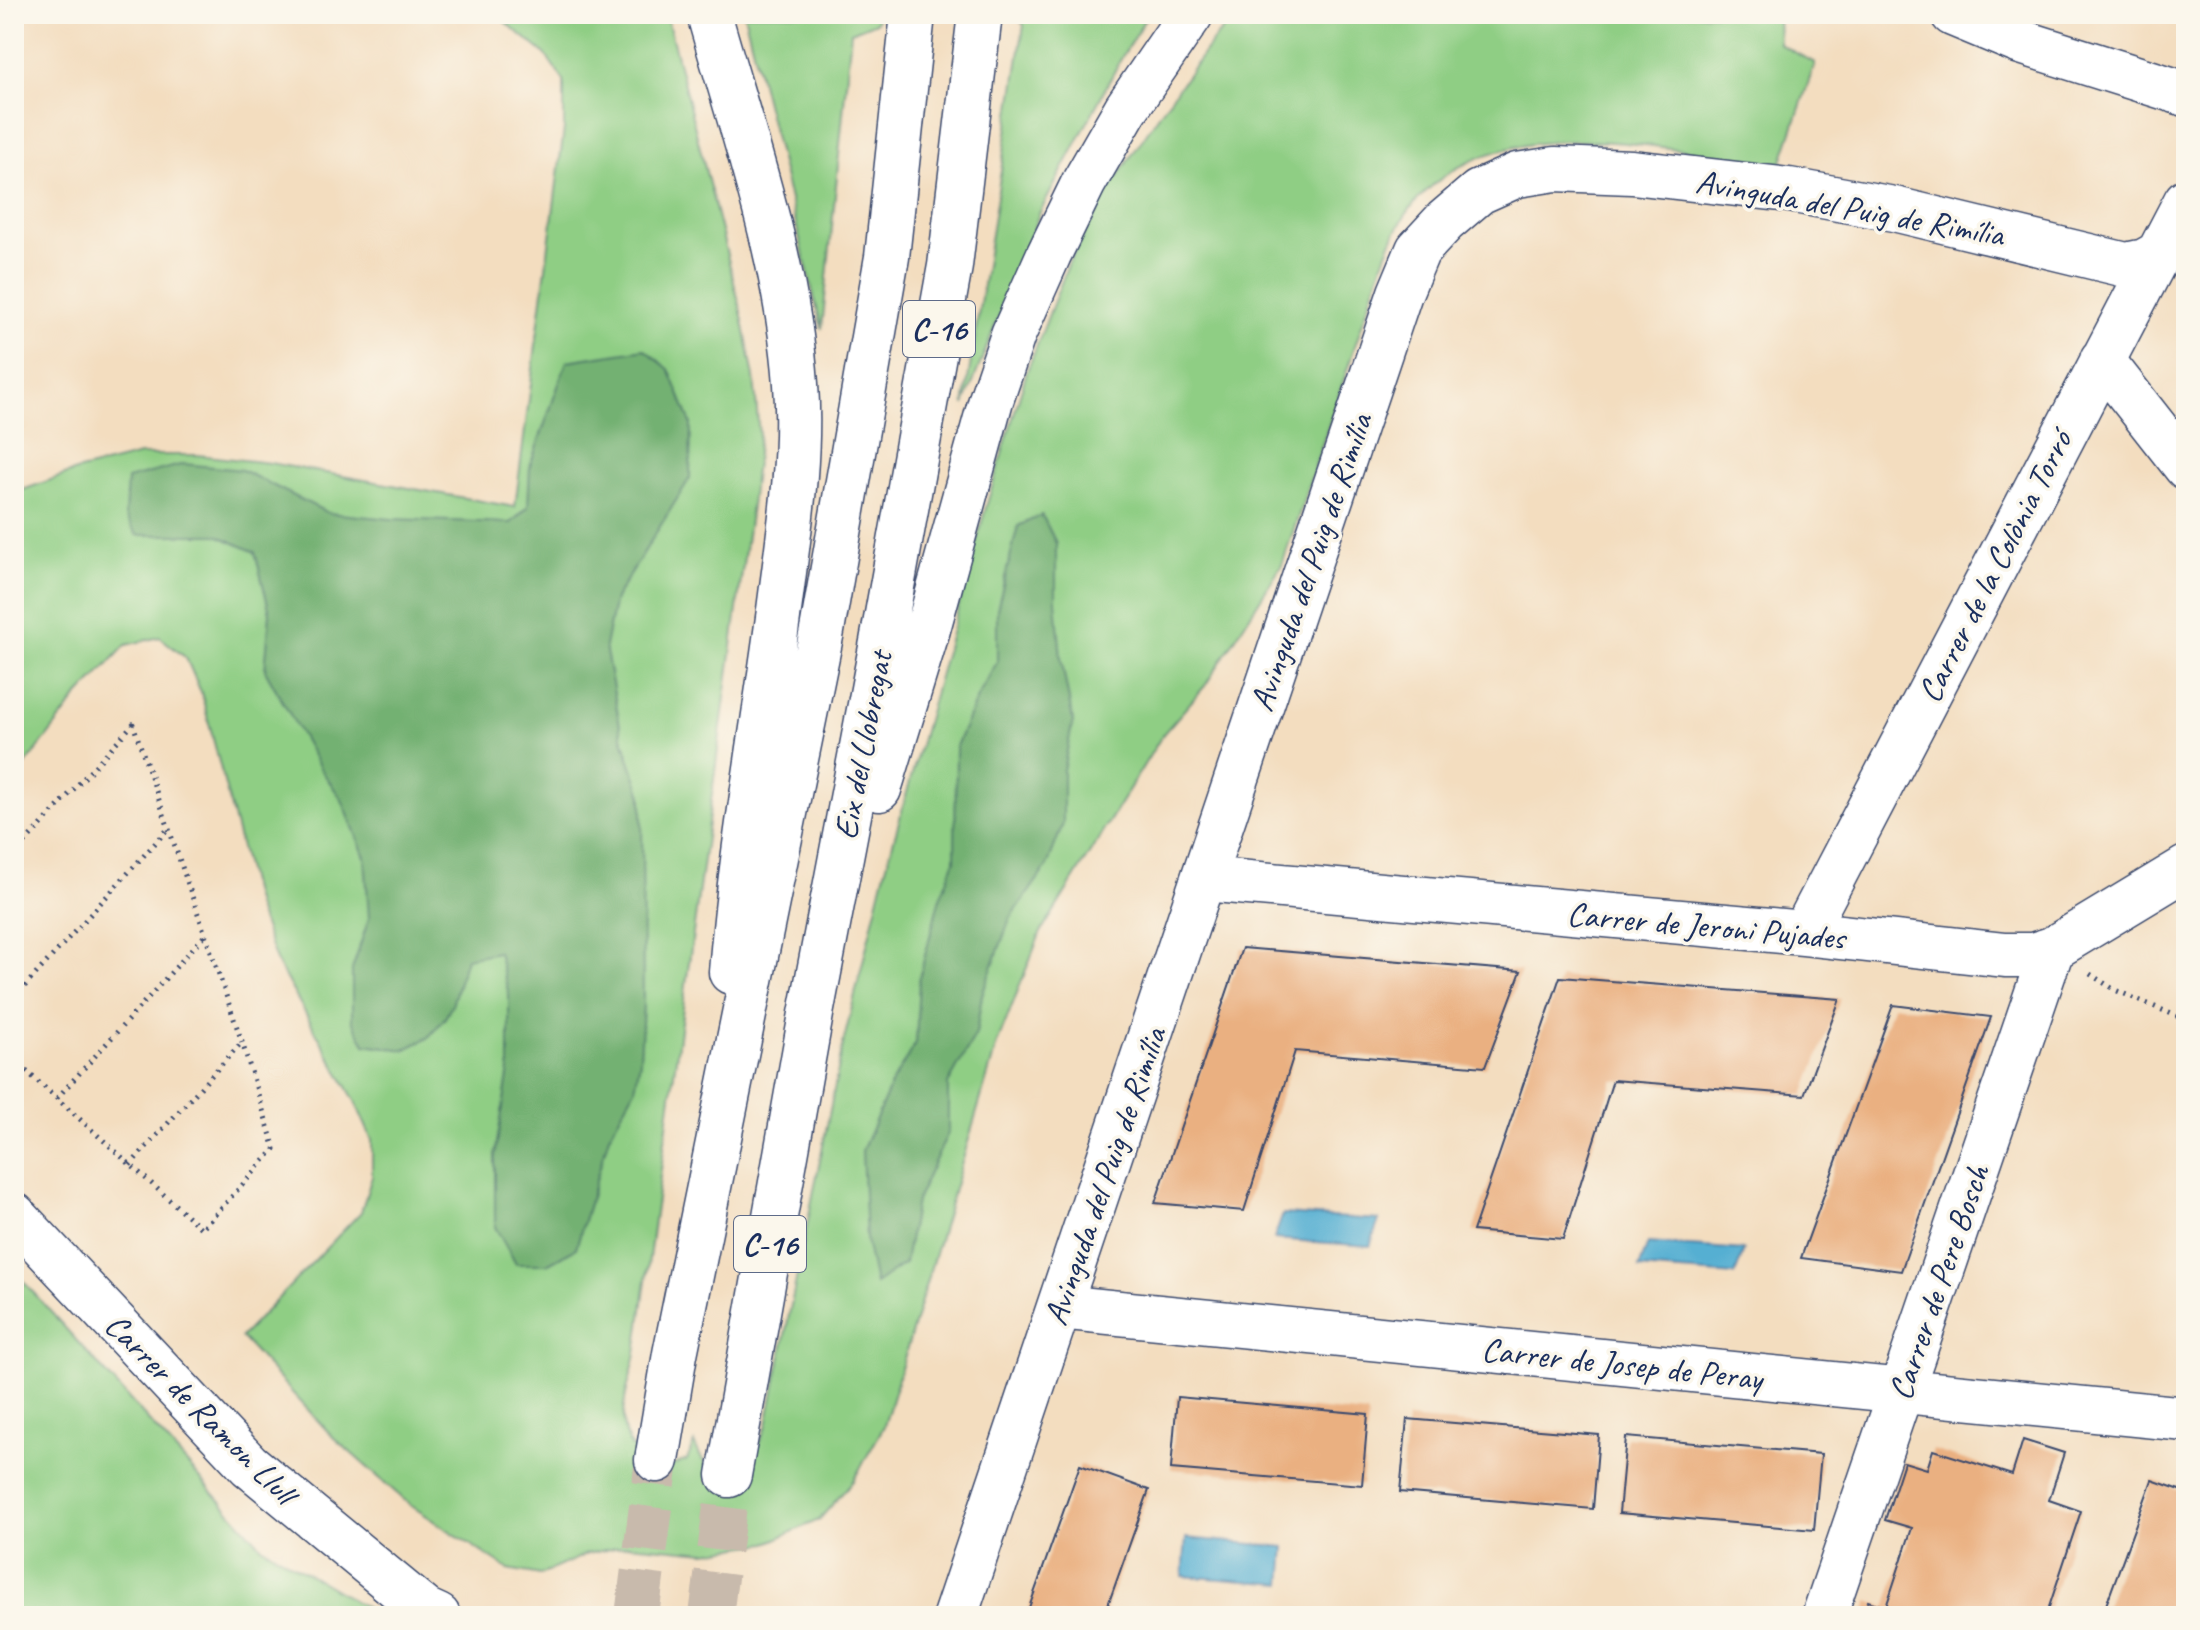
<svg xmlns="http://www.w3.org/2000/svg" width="2200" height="1630" viewBox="0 0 2200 1630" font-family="Caveat,sans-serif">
<rect width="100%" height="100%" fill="#fbf7ec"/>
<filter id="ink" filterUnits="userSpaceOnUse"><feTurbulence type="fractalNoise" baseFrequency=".0125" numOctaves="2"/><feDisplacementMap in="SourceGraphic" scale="16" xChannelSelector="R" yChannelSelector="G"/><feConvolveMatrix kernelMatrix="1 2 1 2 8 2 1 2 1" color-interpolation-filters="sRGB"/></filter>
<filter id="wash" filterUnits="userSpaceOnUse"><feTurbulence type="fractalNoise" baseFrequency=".006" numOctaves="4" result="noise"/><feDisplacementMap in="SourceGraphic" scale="32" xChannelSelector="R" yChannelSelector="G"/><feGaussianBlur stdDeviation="1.8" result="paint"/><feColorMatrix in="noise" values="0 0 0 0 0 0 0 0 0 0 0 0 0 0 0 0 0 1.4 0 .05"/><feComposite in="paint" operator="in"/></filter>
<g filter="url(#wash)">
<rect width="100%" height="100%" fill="#f3ddbf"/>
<path fill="#8fce84" stroke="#557e71" stroke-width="2" d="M495,14h171l74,292 14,71 5,58 -8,71 -115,848c-6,31 -28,76 4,101 7,6 19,9 29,12l18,-7 7,-17c14,33 20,28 53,26l20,-44 77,-385 39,-161 103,-372 41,-136 43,-111 37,-68 58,-86 50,-68 23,-24h540l1,30 36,19 -34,101c-113,-13 -287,-63 -370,44 -17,21 -25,47 -34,72l-95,285 -77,121 -42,48 -123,200 -43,110 -113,382 -31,55 -34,39 -52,23 -61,9 -78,-7 -41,9 -47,21 -32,-6 -98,-64 -77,-68 -92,-100 120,-125 11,-36v-36l-17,-39 -78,-138 -21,-57 -55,-214 -15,-34 -26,-21 -34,8 -50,54 -62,81v-287l62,-22 64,-16h57l73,8 245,44 49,-378v-48l-19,-27z
M744,14h134l-2,8 -25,10 -29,297z
M1013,14h135l-26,43 -82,155 -76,193 60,-380z
M14,1271l247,275 119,70h-366z"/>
<path fill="#73b172" stroke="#477068" stroke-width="2" d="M644,349l25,20 22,54 -1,55 -75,121 -10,47 17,90 20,60 1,209 -3,56 -5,28 -26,47 -33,112 -29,16h-31l-21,-37v-72l14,-85v-75l-11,-43 -32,6 -14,47 -7,13 -17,20 -24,12 -39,-6 -13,-23v-51l17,-52 -4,-61 -23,-57 -22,-32 -55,-98 5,-57 -15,-61 -38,-17h-80l-12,-19 2,-37 57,-15 58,6 86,43 63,6 120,4 17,-16 2,-41 37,-105z
M1042,515l14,28v58l5,57 12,63 -10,49v54l-16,42 -37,53 -28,76 -6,39 -28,50v49l-32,68 -11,62 -30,21 -9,-44 -4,-89 31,-71 23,-37 3,-64 20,-78 16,-41 1,-114 21,-48 20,-36v-53l21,-83z"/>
<path fill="#54afd2" stroke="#386f98" stroke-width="2" d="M1283,1214l96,6 -9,26 -96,-7z
M1648,1243l96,7 -9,25 -96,-7z
M1186,1538l99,9 -3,37 -99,-8z"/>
<g id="blocks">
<path fill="#eab081" d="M1242,948l279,23 -36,96 -190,-16 -51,160 -89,-8z
M1560,977l280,22 -36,96 -191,-15 -50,159 -90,-8z
M1893,1005l98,12 -90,254 -100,-13z
M1177,1397l191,17 -6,71 -191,-16z
M1407,1419l192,16 -6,74 -193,-17z
M1626,1437l195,17 -7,76 -195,-17z
M2023,1440l41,13 -15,47 32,11 -35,105h-183l5,-15 18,6 26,-79 -27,-8 19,-58 23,7 6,-19 79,25z
M1080,1465l69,25 -45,126h-78z
M2152,1480l34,12v124h-84z"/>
</g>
</g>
<g filter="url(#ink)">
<use href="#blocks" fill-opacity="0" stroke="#3b496d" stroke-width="2"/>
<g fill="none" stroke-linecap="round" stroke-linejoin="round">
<path stroke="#c8baac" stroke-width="44" stroke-dasharray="44 22" stroke-linecap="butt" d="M637,1616l20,-156
M711,1616l18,-141"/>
<defs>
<path id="minor" d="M2102,360l84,107
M1204,879l600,54 201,22h28l19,-6 134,-81
M1804,933l382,-732
M14,1215l235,250 176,145 13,6
M1059,1307l1127,112
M955,1616l445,-1323 18,-43 27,-29 34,-29 38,-17 38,-6 77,3 157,18 105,19 232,56 19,-4 16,-9
M1824,1616l228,-667"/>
<path id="major" d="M1953,14l65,27 168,53"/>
<path id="highway" d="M709,14c34,121 78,244 87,370 5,71 -6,141 -15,211 -16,126 -40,251 -50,377
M879,789l49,-160 63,-229 22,-65 36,-81 35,-72 42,-73 65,-95
M657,1460l18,-106 147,-723 65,-374 26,-243
M729,1475l82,-461 71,-372 68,-376 30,-252"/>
</defs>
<use href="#minor" stroke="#3b496d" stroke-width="47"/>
<use href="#major" stroke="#3b496d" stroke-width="47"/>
<use href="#highway" stroke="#3b496d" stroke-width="47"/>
<path stroke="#3b496d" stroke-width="5" stroke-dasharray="2 6" stroke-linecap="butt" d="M14,855l119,-131 109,318 33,107 -73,80 -188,-169
M2090,974l25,16 71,30
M14,998l155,-170
M57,1098l148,-163
M130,1165l112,-123"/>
<use href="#minor" stroke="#fff" stroke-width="44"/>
<use href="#major" stroke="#fff" stroke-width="44"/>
<use href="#highway" stroke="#fff" stroke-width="44"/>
</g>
</g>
<g text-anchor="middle" stroke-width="7" stroke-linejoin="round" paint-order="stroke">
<g fill="#fbf7ec" stroke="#5e6b89" stroke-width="2">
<rect x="903" y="301" width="72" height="56" rx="6"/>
<rect x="734" y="1216" width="72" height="56" rx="6"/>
</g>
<g font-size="32" font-weight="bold" fill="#1b2f5e">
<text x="939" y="340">C-16</text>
<text x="770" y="1255">C-16</text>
</g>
<g font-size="34" fill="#1b2f5e" stroke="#fbf7ec">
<text transform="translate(1850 207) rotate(10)" y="12">Avinguda del Puig de Rimília</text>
<text transform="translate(1310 562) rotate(-71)" y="12">Avinguda del Puig de Rimília</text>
<text transform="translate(1994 566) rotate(-63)" y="12">Carrer de la Colònia Torró</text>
<text transform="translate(862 745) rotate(-79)" y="12">Eix del Llobregat</text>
<text transform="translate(1706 925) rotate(5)" y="12">Carrer de Jeroni Pujades</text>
<text transform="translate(1104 1176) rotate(-71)" y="12">Avinguda del Puig de Rimília</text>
<text transform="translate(1938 1282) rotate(-71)" y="12">Carrer de Pere Bosch</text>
<text transform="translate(1622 1363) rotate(6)" y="12">Carrer de Josep de Peray</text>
<text transform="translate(201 1408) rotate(45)" y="12">Carrer de Ramon Llull</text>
</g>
</g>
<rect width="2200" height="1630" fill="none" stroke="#fbf7ec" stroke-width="48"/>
</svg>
